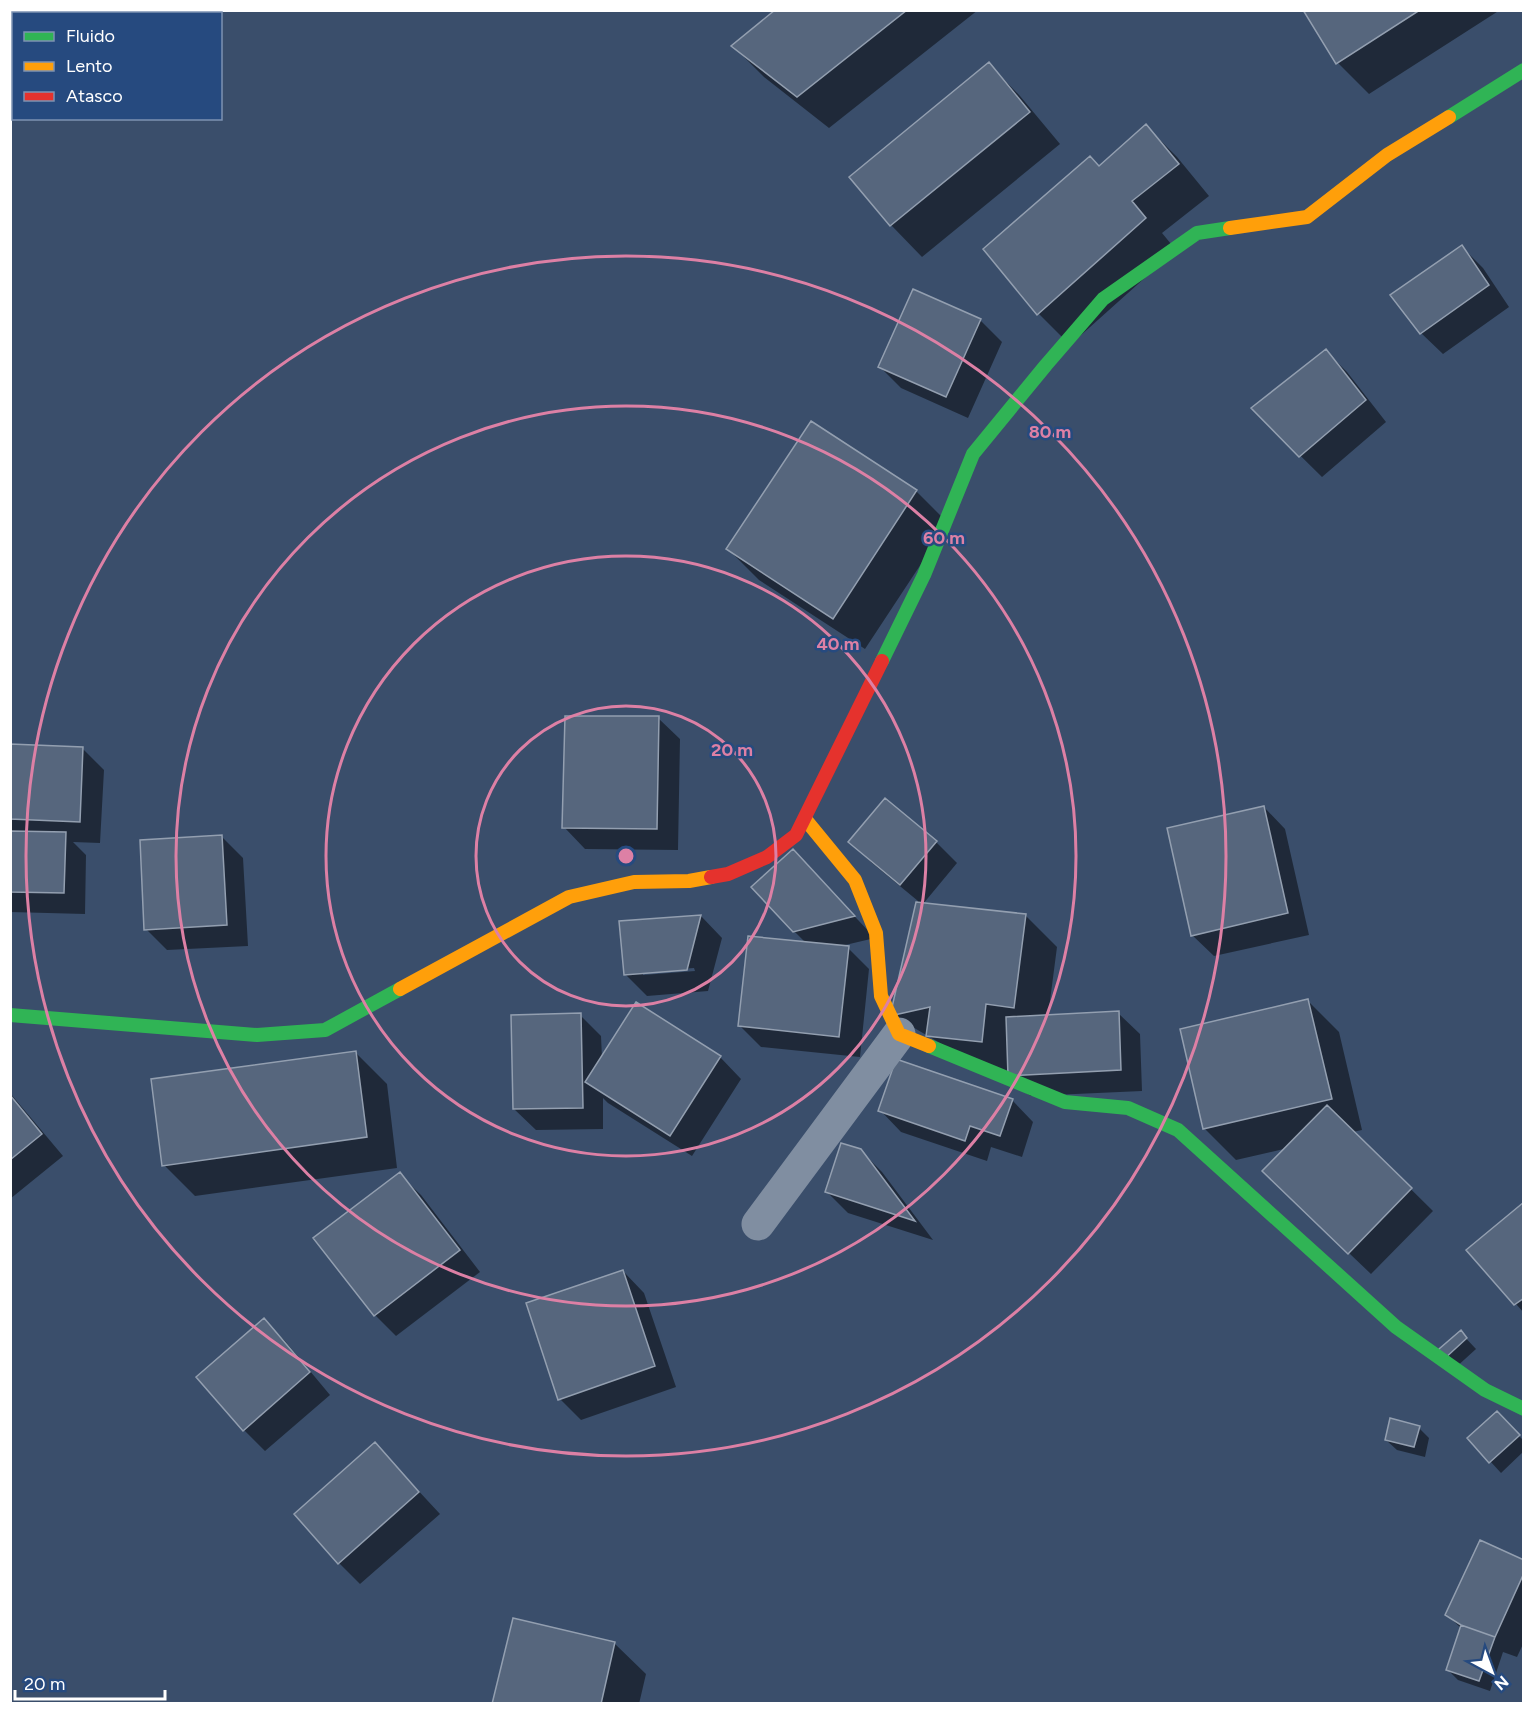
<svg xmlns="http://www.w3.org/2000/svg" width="1534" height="1714" viewBox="0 0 1534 1714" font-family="Figtree,sans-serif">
<rect width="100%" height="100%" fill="#3a4e6b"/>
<path fill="#0007" fill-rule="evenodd" d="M778,10h200l-149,118 -65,-51 -31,-31z
M1305,10h195l-131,84 -31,-31z
M989,64l31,32 40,48 -138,113 -31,-32 -40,-48z
M1146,126l31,31 32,39 -47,37 14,17 -106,95 -31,-31 -54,-65 114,-81z
M1462,247l21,21 26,39 -66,47 -22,-21z
M914,291l67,30 21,21 -34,76 -67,-30 -21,-21z
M1326,351l21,21 39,50 -64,55 -69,-68z
M811,423l106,69 31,31 -83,126 -106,-69 -31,-31z
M658,718l22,21 -2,111 -93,-1 -21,-22z
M10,746l73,3 21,21 -4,73 -27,-1 13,13 -1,59 -75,-2z
M1264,807l21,22 24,106 -95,21 -22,-21z
M222,837l21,21 5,88 -81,4 -21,-21z
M850,842h86l21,21 -34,41 102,11 32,32 -9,69 70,-3 22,21 2,57 -111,5 -139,-81 26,-114 -46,-38z
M793,851l82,87 -34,8 7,2 21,21 -9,88 -99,-10 -22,-22 67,-82 -12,-12z
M701,916l21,22 -14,53 -61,5 -21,-21 -5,-52zM694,968l1,3 -52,4v-3z
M1307,1000l32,32 23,98 -9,2 80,79 -62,63 -85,-81 2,-45 -52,12 -31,-31z
M580,1015l21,21 1,22 118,-1 21,22 -49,77 -84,-53 -5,-5v31l-67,1 -22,-21z
M356,1053l31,31 10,84 -202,28 -31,-31z
M10,1093l53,63 -53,43z
M1012,1100l21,22 -11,35 -31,-10 -4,14 -86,-29 -21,-22z
M860,1150l22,22 51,68 -85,-27 -21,-21z
M399,1174l22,21 59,77 -84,64 -21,-21z
M1524,1203v110l-56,-63z
M623,1271l21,22 32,94 -95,33 -21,-21z
M264,1320l21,21 45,54 -65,56 -21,-21z
M1460,1332l16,17 -22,20 -10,-10z
M1496,1413l28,28v10l-23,22 -32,-35z
M1419,1428l10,10 -4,19 -28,-7 -11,-10z
M375,1444l65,70 -80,70 -21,-21z
M1524,1562v80l-7,15 -14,-5 -13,39 -32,-11 -11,-11 15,-40 -15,-14z
M614,1643l32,31 -7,30h-146z"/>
<path fill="#56667d" stroke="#939fb0" stroke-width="1.5" d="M775,10h132l-110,87 -66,-51z
M1303,10h117l-84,54z
M989,62l41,50 -140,114 -41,-49z
M1146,124l33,40 -47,37 14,17 -109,97 -54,-66 107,-93 9,10z
M1462,245l27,40 -69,49 -30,-39z
M913,289l68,30 -35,78 -68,-30z
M1326,349l40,51 -67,57 -48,-49z
M811,421l106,69 -84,129 -107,-70z
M565,716h94l-2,113 -95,-1z
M10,744l73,3 -3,75 -70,-3z
M885,798l52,43 -37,44 -52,-43z
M1264,806l24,107 -97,23 -24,-108z
M10,831l56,1 -2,61 -54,-1z
M222,835l5,90 -83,5 -4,-90z
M793,849l62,67 -62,16 -42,-45z
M916,902l110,12 -12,94 -28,-4 -4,38 -56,-6 4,-29 -40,9z
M701,915l-14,55 -63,5 -5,-54z
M748,936l101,10 -10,91 -101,-11z
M1308,999l24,100 -129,30 -23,-100z
M636,1002l85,54 -51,80 -85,-54z
M1119,1011l2,59 -113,6 -2,-59z
M581,1013l2,95 -70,1 -2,-94z
M356,1051l11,86 -205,29 -11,-87z
M896,1059l117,40 -13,37 -30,-10 -5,15 -87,-30z
M10,1095l32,39 -32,26z
M1327,1105l85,83 -64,66 -86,-83z
M841,1143l20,6 54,72 -90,-29z
M400,1172l60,78 -86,66 -61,-78z
M1524,1202v96l-10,7 -48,-55z
M623,1270l32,96 -97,34 -32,-97z
M264,1318l46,54 -67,59 -47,-54z
M1461,1330l6,8 -24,22 -4,-11z
M1497,1411l23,24 -31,28 -22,-25z
M1390,1418l30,8 -6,21 -29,-7z
M375,1442l44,50 -81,72 -44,-50z
M1480,1540l44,20v13l-29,64 -34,-12 -16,-10z
M513,1618l102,24 -14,62h-109z
M1461,1625l34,12 -16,44 -33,-11z"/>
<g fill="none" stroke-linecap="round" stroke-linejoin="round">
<path stroke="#808ea1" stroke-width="33" d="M758,1224l141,-190"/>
<path stroke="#30b455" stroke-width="14" d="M1449,117l75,-47
M882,661l42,-86 49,-121 73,-89 57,-66 94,-66 33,-5
M10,1015l247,20 68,-5 75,-41
M929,1046l136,56 63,6 50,22 218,197 89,63 39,19"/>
<path stroke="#ff9f0a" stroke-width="14" d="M1230,228l77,-11 80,-62 62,-38
M805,819l50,61 21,53 5,63 18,38 30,12
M400,989l169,-92 65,-15 55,-1 22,-4"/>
<path stroke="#e5322d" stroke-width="14" d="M711,877l17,-3 39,-17 29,-22 86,-174"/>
</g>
<g fill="none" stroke="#dd80a5" stroke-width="3">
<circle cx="626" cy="856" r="150"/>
<circle cx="626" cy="856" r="300"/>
<circle cx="626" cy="856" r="450"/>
<circle cx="626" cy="856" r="600"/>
</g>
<circle cx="626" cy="856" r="9" fill="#dd80a5" stroke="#264a7f" stroke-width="3"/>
<g font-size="18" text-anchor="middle" font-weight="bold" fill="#dd80a5" stroke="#264a7f" stroke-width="5" stroke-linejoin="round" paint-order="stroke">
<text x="1050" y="438">80 m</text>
<text x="944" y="544">60 m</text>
<text x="838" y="650">40 m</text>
<text x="732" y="756">20 m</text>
</g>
<rect width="1534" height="1714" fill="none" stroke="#ffffff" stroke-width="24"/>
<rect x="12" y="12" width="210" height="108" fill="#264a7f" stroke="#7d92b2" stroke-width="1.5"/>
<rect x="24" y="32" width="30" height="9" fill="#30b455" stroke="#7d92b2" stroke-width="1.5"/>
<text x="66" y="42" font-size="18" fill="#ffffff">Fluido</text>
<rect x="24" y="62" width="30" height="9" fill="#ff9f0a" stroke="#7d92b2" stroke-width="1.5"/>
<text x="66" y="72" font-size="18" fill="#ffffff">Lento</text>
<rect x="24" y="92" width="30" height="9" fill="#e5322d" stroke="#7d92b2" stroke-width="1.5"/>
<text x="66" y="102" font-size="18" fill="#ffffff">Atasco</text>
<g transform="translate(1492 1672) rotate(139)" stroke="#264a7f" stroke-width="4.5" paint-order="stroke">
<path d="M0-4.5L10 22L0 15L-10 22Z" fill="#ffffff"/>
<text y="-9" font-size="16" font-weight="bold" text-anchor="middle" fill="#ffffff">N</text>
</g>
<path d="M15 1690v9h150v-9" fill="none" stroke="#ffffff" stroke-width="3"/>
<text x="24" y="1690" font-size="18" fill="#ffffff" stroke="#264a7f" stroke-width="4.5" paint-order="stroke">20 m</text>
</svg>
